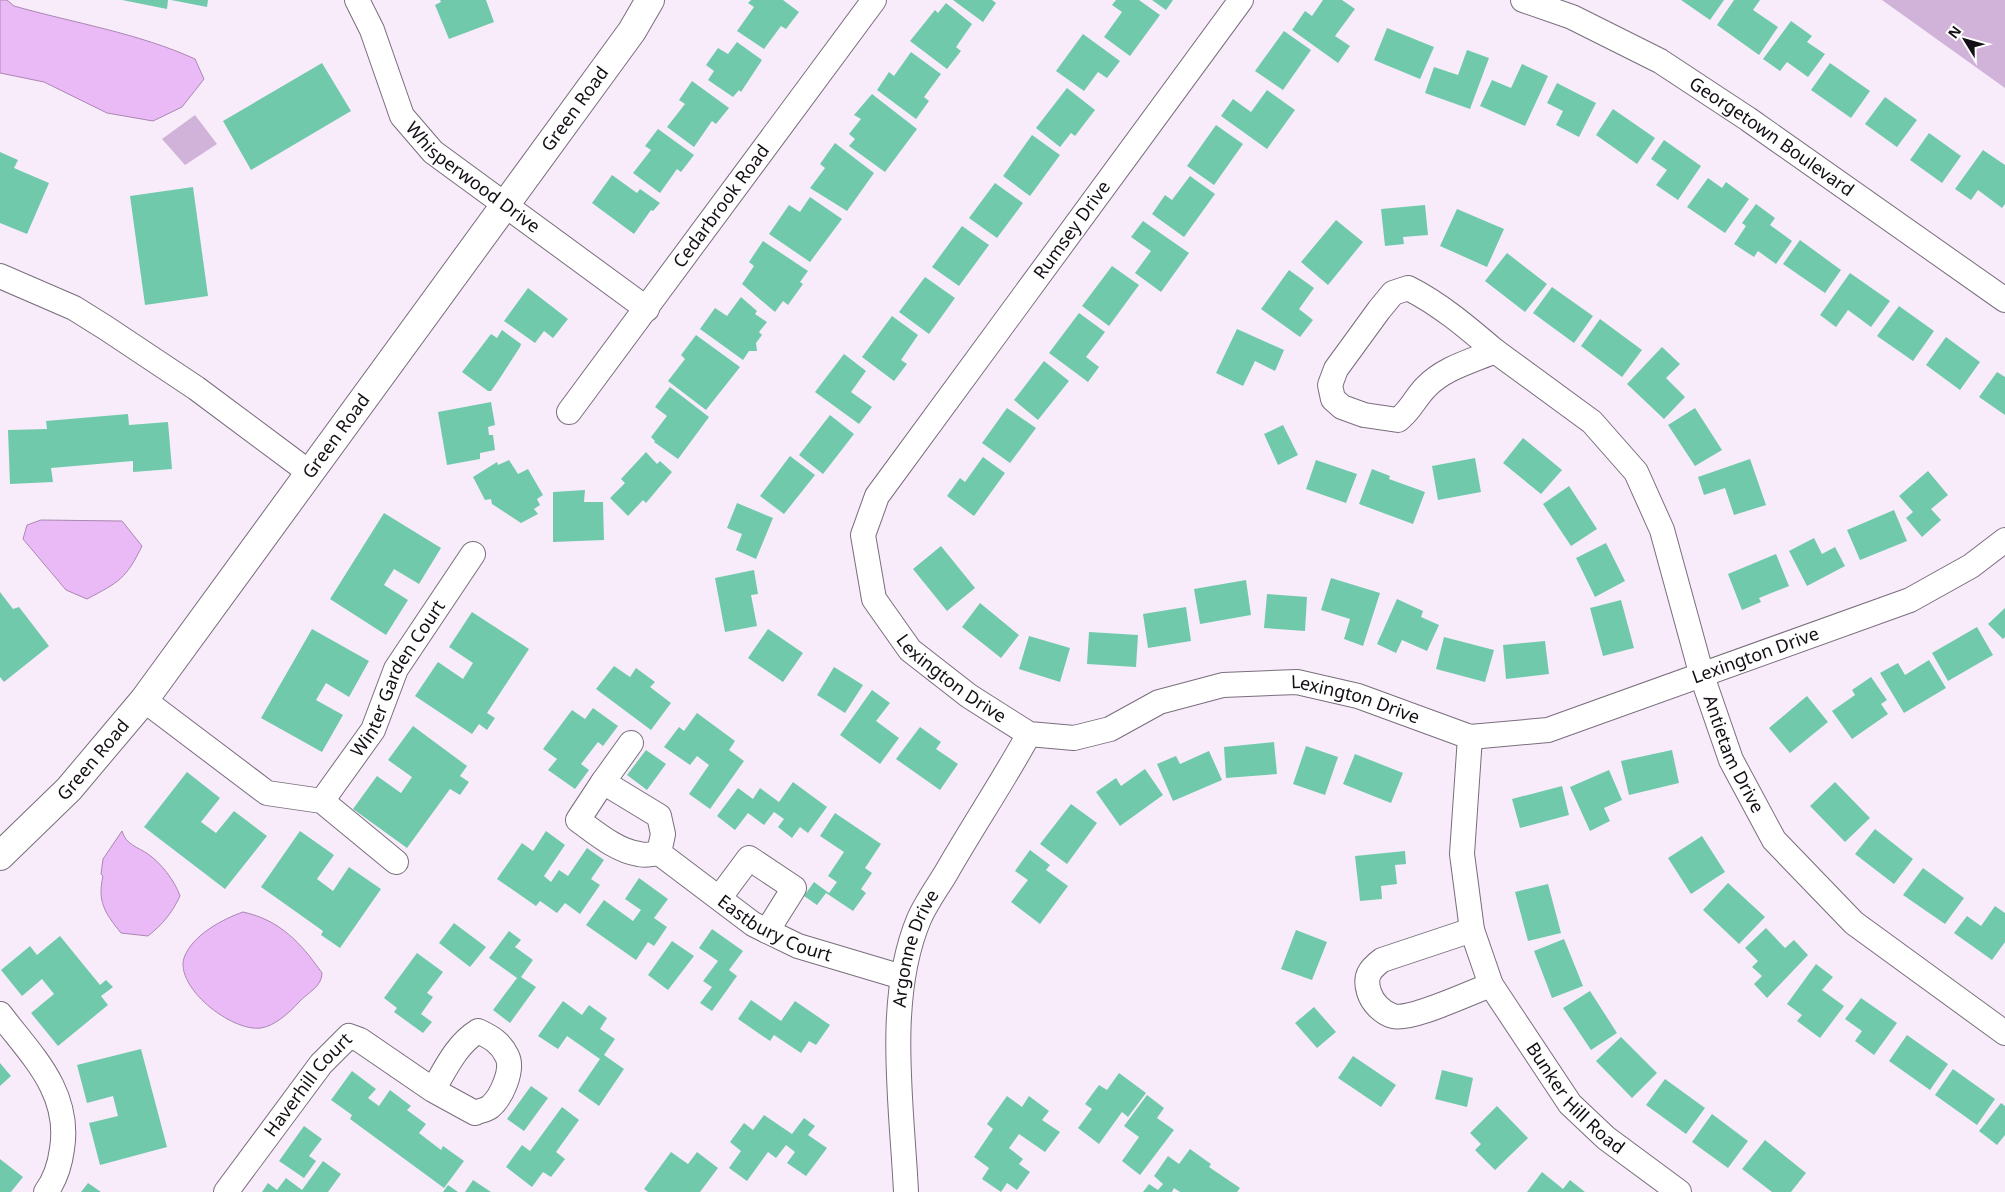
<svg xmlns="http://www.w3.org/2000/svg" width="2005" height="1192" viewBox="0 0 2005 1192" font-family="'Noto Sans',sans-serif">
<rect width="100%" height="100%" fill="#f8ecfb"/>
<path fill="#d1b2d8" d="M1882,0h123v88z
M195,115l22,29 -32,21 -23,-26z"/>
<path fill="#eabaf6" stroke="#aa87b2" d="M0,0h7l7,6c60,17 124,27 181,53l9,20 -22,28 -29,14 -46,-8 -63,-31 -44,-9z
M41,520l81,1 20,25c-16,33 -23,36 -55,53l-21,-9 -43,-51 4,-14z
M122,831c4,14 16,16 26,23 13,9 27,27 32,42 -8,17 -17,28 -32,40l-27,-3c-16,-20 -24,-31 -18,-57l-2,-2 2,-15z
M243,912c37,8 58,31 79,61 0,14 -15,20 -23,29 -9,10 -24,24 -38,26 -30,4 -86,-41 -77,-70 8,-23 39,-39 59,-46z"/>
<path fill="#71c9ab" d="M122,0h46l-1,9z
M171,0h37l-1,7z
M440,0h46l8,22 -45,17 -14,-34 6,-3z
M751,0h32l16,12 -13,17 -5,-3 -17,23 -27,-18 17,-24 -6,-4z
M953,0h39l4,3 -13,19z
M1116,0h23l21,15 -30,41 -26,-19 18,-25 -10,-7z
M1152,0h21l-7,10z
M1323,0h19l13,9 -20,27 15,10 -12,17 -46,-33 13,-19 7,5z
M1681,0h43l-14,20z
M1734,0h26l-7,10 25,17 -19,28 -42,-30z
M946,3l26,21 -16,23 5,4 -14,18 -37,-28 25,-31 3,3z
M1791,21l21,15 -5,6 18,12 -17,23 -21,-15 -7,9 -17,-12z
M1387,28l47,19 -14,32 -46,-19z
M1284,31l27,19 -28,40 -28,-19z
M1083,34l37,27 -13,17 -9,-6 -14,19 -28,-20z
M737,42l25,18 -21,32 -2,-2 -6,7 -25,-17 6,-9 -8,-6 12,-17 10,6z
M1467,50l22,8 -19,51 -45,-16 9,-26 24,8z
M911,52l30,22 -17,23 5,4 -13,18 -39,-29 12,-18 5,4z
M322,63l29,48 -100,59 -28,-49z
M1830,63l40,28 -19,27 -40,-28z
M1522,64l26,12 -23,50 -45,-20 12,-26 19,8z
M692,81l37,27 -13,16 -4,-3 -18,26 -27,-20 18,-23 -6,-4z
M1557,83l39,20 -17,34 -23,-12 7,-14 -16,-8z
M1067,88l28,22 -20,26 -4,-3 -11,14 -24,-19z
M1267,90l28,20 -28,39 -46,-33 12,-17 18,13z
M872,94l45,35 -32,43 -36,-26 6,-7 -6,-5 12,-15 -7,-4z
M1885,97l32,23 -20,27 -32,-23z
M1613,109l42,29 -18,26 -41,-29z
M1216,125l27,19 -29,41 -27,-19z
M658,129l36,26 -13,17 -4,-3 -17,24 -27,-20 18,-23 -6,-4z
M1929,133l32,23 -19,27 -32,-23z
M1032,135l28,20 -30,41 -27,-20z
M1664,140l37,26 -23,34 -22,-15 11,-15 -16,-11z
M835,143l39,30 -27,38 -37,-23 15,-20 -5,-4z
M1983,150l22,15v39l-3,4 -24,-18 -7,10 -16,-11z
M0,152l18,8 -4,8 35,15 -22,51 -27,-11z
M612,175l25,18 3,-4 20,14 -7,8 -2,-1 -17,24 -42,-31z
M1190,176l25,18 -31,43 -32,-23 13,-19 7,5z
M1708,178l14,10 4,-6 23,17 -24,34 -38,-26z
M995,183l28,20 -26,35 -28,-20z
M193,187l15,109 -63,9 -15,-109z
M810,197l32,22 -32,43 -41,-28 20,-29 11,7z
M1756,204l19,14 -5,7 22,16 -16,23 -18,-13 -4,6 -20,-13 12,-18 -4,-3z
M1425,205l3,30 -25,2 1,7 -19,2 -4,-37z
M1457,209l47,20 -17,38 -47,-21z
M1336,220l27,22 -35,43 -27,-23z
M1143,221l46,32 -28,39 -26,-19 16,-22 -20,-14z
M962,226l27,19 -30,41 -27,-19z
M1800,240l41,30 -16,23 -42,-29z
M763,241l45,30 -8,11 3,2 -15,21 -5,-4 -8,11 -33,-28 12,-18 -5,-4z
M1507,253l40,31 -22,28 -40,-31z
M1112,266l27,19 -30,41 -27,-20z
M1289,270l25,18 -15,21 14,11 -13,17 -39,-28z
M1850,273l40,28 -19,26 -23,-17 -12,17 -16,-12z
M925,277l30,21 -26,36 -30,-22z
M1552,287l41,29 -19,27 -41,-30z
M528,288l40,31 -15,19 -9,-7 -9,12 -31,-22z
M741,297l16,14 -2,3 12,8 -8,10 3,3 -6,8 1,8h-8l-6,9 -43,-31 15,-21 12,8z
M1899,306l35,25 -21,30 -36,-25z
M1079,313l26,19 -19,25 13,10 -11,15 -39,-29z
M892,316l26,19 -17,25 6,4 -13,17 -32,-24z
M1600,319l42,31 -20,27 -41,-31z
M1237,329l47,21 -9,21 -20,-10 -12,25 -27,-13z
M502,330l19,14 -1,3 -22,34 -7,10h-3l-26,-19 29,-38 6,4z
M696,335l44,32 -34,43 -38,-29 17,-22 -4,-4z
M1946,337l34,25 -20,28 -34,-25z
M1662,347l18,17 -14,14 19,19 -21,22 -37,-35z
M844,354l22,17 -15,21 21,15 -13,17 -44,-32z
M1044,361l25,20 -31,39 -24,-20z
M1997,372l8,5v38l-26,-18z
M670,387l39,30 -31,42 -24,-17 1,-1 -4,-4 16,-21 -12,-9z
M491,402l4,23 -7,2 1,8h4l2,15 -15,3v6l-33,6 -9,-53z
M1007,408l29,20 -26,35 -28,-20z
M1695,408l27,42 -27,16 -27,-41z
M128,414l1,11 39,-3 4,47 -39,3v-11l-82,7 2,14 -43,2 -2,-54 39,-1 -1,-8z
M830,415l24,19 -31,40 -24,-19z
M1283,425l15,30 -20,10 -14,-31z
M1523,438l39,32 -21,24 -38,-31z
M646,452l11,12 3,-3 12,11 -26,31 -3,-3 -15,16 -18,-18 15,-15 -4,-4z
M790,456l25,19 -31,39 -24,-18z
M983,457l22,16 -31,43 -27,-20 13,-18 5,4z
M1475,458l6,34 -43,8 -6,-34z
M1750,459l16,46 -32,10 -9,-27 -21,7 -6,-18z
M509,460l9,14 10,-5 15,26 -6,4 3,6 -6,4 4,5 -17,9 -29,-19 -1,-5 -6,1 -12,-23 24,-15 1,3z
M1316,460l41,14 -11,29 -40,-14z
M1372,469l18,7 -1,3 36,13 -12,32 -54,-20z
M1928,471l20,24 -17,14 10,11 -19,17 -16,-19 7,-6 -14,-16z
M1569,486l28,43 -26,17 -28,-42z
M585,490l-1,12h19l1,38 -51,2v-50z
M737,503l36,15 -17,41 -20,-9 6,-16 -15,-6z
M1894,510l13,31 -47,19 -13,-30z
M384,513l57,35 -22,36 -25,-15 -10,16 24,15 -22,35 -56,-36z
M1814,538l8,16 13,-7 10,19 -38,20 -18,-35z
M1606,543l19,38 -30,16 -19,-39z
M941,546l34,42 -28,23 -34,-42z
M1776,554l13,32 -30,12 2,4 -19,8 -14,-36z
M754,570l4,24 -7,1 6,31 -32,6 -10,-54z
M1331,578l49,15 -17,53 -19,-7 6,-20 -29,-9z
M1246,580l5,35 -51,9 -6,-35z
M0,592l13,17 6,-2 30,39 -45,36 -4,-5z
M1267,594l40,3 -2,34 -41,-3z
M1397,599l26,12 -2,6 18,8 -12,26 -25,-11 -6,13 -19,-9z
M1621,600l13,48 -31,8 -13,-48z
M980,603l39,32 -18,23 -39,-31z
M1186,607l5,34 -43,7 -5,-34z
M2005,608v29l-2,2 -15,-15z
M472,612l57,37 -42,64 8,5 -8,12 -8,-6 -7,10 -57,-38 23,-34 25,17 10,-16 -24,-16z
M1977,627l16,28 -45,26 -16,-28z
M312,629l57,32 -20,36 -23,-14 -10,17 27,15 -21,37 -61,-34z
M768,629l35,24 -20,29 -35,-24z
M1089,632l49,3 -2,32 -49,-3z
M1029,636l41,12 -10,34 -41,-13z
M1444,637l50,13 -9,32 -49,-13z
M1545,641l4,33 -43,5 -3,-34z
M1929,660l17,28 -42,25 -24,-40 18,-10 7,12z
M614,666l16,11 6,-9 19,14 -5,5 21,16 -20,27 -55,-41z
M834,667l29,18 -18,28 -28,-18z
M1871,677l16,23 -6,4 7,10 -36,25 -20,-28 23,-16 -3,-5z
M872,690l18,13 -14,18 23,17 -19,26 -40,-29z
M1807,696l21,26 -38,31 -21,-25z
M593,708l25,18 -15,20 -5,-4 -17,22 8,6 -14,19 -27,-19 9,-11 -14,-10 29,-39 13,9z
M697,713l38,28 -6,9 15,11 -34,48 -21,-15 20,-29 -12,-9 -7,9 -26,-18 15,-20 5,4z
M413,726l54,40 -7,10 9,6 -9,13 -10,-6 -43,59 -54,-39 24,-33 24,17 11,-16 -24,-17z
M920,727l21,15 -5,7 22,15 -18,26 -44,-31z
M1274,742l3,32 -51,4 -2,-31z
M1306,746l32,11 -13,38 -32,-11z
M646,750l20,14 -19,26 -20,-15z
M1672,750l7,33 -50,12 -8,-34z
M1209,751l13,29 -49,21 -16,-37 19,-8 4,8z
M1355,754l48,19 -12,30 -48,-19z
M1145,769l18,26 -43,31 -24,-34 20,-14 5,8z
M1609,770l13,30 -18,8 6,13 -20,10 -20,-44z
M187,772l33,26 -19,24 15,11 18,-22 33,25 -42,53 -81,-62z
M793,782l34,25 -19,26 -8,-6 -8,11 -14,-11 6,-8 -10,-7 -10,13 -16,-12 -13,17 -18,-14 21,-28 15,11 7,-11 19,14z
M1835,782l35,36 -25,24 -35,-36z
M1562,786l7,29 -49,13 -8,-29z
M1071,804l26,19 -30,41 -27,-20z
M835,813l46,31 -16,24 7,5 -11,16 5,4 -13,18 -27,-18 -9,12 -13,-9 10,-14 15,11 8,-11 -9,-6 16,-24 -24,-16z
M1875,829l38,30 -19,25 -39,-30z
M300,831l34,24 -17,24 16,12 16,-24 32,22 -41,59 -19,-13 2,-4 -62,-44z
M546,831l19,14 -21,31 7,6 8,-12 9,6 19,-28 17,12 -13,19 9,6 -20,29 -15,-11 -8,10 -17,-12 -4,5 -39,-27 25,-36 11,8z
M1702,836l23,36 -34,22 -23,-36z
M1030,850l20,15 -4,5 22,16 -28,38 -29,-22 17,-22 -13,-9z
M1405,851l1,13 -11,1 2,19 -16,2 1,13 -22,2 -5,-45z
M1923,868l41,30 -19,26 -42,-29z
M639,878l29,21 -14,19 13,9 -13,19 -6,-4 -12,18 -50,-35 18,-25 29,21 8,-11 -16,-11z
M1728,883l37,34 -26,27 -36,-34z
M1548,884l13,49 -33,8 -13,-49z
M1995,906l10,7v29l-13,18 -38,-27 13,-17 14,10z
M454,923l32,24 -16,20 -31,-24z
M1766,928l19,20 9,-8 14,15 -41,43 -13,-14 8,-8 -10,-9 6,-6 -13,-13z
M712,929l31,22 -14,19 8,6 -25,35 -12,-8 12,-16 -9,-6 15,-20 -19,-13z
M1296,930l31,12 -15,38 -31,-11z
M509,931l12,9 -6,7 18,13 -12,17 15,10 -26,36 -17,-13 24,-32 -28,-20z
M60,936l40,49 6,-5 7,7 -12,9 7,9 -50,41 -27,-33 23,-19 -12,-15 -20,17 -21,-26 29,-24 7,9z
M1564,939l19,47 -31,12 -18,-47z
M672,941l22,15 -26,34 -20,-15z
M417,953l26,19 -16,21 6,4 -12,17 11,8 -9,11 -29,-21 3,-4 -13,-10z
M1816,964l17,13 -11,13 22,16 -24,32 -23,-17 5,-6 -15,-11z
M1590,991l27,42 -26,17 -28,-42z
M1861,998l36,25 -23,32 -19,-14 7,-10 -17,-12z
M751,1000l30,21 14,-20 35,24 -14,20 -7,-4 -8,12 -27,-18 -4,6 -32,-22z
M563,1001l19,14 7,-10 18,13 -7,11 15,10 -11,16 20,14 -25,37 -21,-15 22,-32 -33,-23 -9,13 -20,-13z
M1314,1007l22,25 -19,16 -22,-25z
M1907,1035l41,29 -18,26 -41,-29z
M1621,1037l36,36 -25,25 -36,-37z
M141,1049l26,98 -67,18 -11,-42 29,-7 -5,-20 -26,7 -10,-38z
M1353,1056l43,29 -15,22 -43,-29z
M0,1063l11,13 -11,10z
M1953,1069l42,30 -18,26 -42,-30z
M1442,1070l31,8 -6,29 -32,-8z
M352,1071l24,18 -8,9 11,8 11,-16 21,16 -4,4 19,14 -7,9 22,17 2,-4 21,15 -20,27 -94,-69 2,-4 -21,-15z
M1119,1073l27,20 -18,24 -6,-5 -23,32 -21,-16 14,-19 -7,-5 14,-19 8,5z
M1665,1079l40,29 -19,26 -40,-29z
M531,1086l17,12 -24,33 -17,-12z
M1147,1095l17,13 -7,10 17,12 -34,45 -18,-14 17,-24 -15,-11z
M1007,1096l15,11 7,-11 20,15 -7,9 18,12 -15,20 -26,-18 -10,14 14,11 -4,5 11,8 -13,18 -10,-7 -6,9 -19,-13 7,-11 -15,-11 19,-28 -6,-5z
M2001,1103l4,3v29l-8,10 -18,-14z
M1497,1106l31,32 -33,32 -20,-20 6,-6 -11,-11z
M562,1107l17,13 -23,32 9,7 -14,18 -8,-5 -11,15 -26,-20 16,-22 8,6z
M1712,1114l36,27 -20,27 -36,-26z
M764,1115l28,19 12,-16 11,8 -7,9 19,13 -21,28 -19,-13 8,-11 -9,-7 -10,13 -8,-6 -21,29 -18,-13 12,-17 -11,-9 14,-19 9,7z
M304,1126l18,13 -13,17 7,5 -12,17 -25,-17z
M1765,1140l41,33 -15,19h-19l-30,-23z
M1190,1149l21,15 -2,3 31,21 -3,4h-57l-6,-4 -2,4h-29l6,-8 9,6 5,-6 -9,-8 14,-20 11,8z
M671,1152l17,12 9,-12 21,16 -18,24h-52l-4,-3z
M0,1159l23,18 -12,15h-11z
M323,1161l18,13 -13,18h-66l6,-9 9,7 9,-12 16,12z
M1542,1172l21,17 7,-9 15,12h-58z
M473,1180l18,12h-26z
M88,1183l13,9h-20z
M448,1185l10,7h-15z"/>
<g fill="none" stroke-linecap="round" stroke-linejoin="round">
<defs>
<g id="minor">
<path id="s1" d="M357,0l15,30 30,86 31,36 214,157"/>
<path id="s2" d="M1241,0l-364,496 -14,39 11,64 36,51 59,46 60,38 45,4 36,-9 49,-27 64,-17 74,-3 61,14 112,41 78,-7 362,-130 61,-34 34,-26"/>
<path id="s3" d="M1523,0l49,17 88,44 88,58 257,181"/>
<path d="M0,276l74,32 32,20 90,60 114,85"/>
<path d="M1408,288c32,16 60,40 87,63 -23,10 -51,17 -69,36 -11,11 -15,23 -28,33l-34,-5 -22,-8 -9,-8 -3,-14 6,-16 43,-59 14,-17z"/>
<path id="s4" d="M1495,351l97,71 44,50 26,58 40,146 29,84 43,80 80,83 151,110"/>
<path id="s5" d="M569,412l305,-412"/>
<path d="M144,700l123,93 55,8 74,61"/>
<path id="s6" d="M1470,737l-8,117 10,76 19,55 79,119 36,34 73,54"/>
<path d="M603,782l28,-39"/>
<path id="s7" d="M322,801l51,-71 23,-61 77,-115"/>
<path id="s8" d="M659,853c-6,1 -14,3 -20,1 -22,-3 -43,-21 -61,-34l25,-38 56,34 4,18 -4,19 94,71 14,7 31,15 104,31"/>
<path d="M720,897l29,-39 45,30 -27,43"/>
<path d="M1472,930l-90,30c-12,9 -18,16 -13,32 3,10 13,21 24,24 18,5 78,-24 98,-31"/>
<path d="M0,1014c32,42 71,78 62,135 -2,15 -7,31 -16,43"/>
<path id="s9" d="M226,1192l95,-128 28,-28 11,4 73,50 42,23c4,-2 11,-3 15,-6 11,-9 24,-37 17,-51 -6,-13 -16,-19 -29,-25 -22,14 -32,37 -45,59"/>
<path id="s10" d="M906,1192c-4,-86 -21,-192 13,-273 7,-16 18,-31 27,-46 27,-47 57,-92 83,-139"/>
</g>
<g id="tertiary">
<path id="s11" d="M0,856l69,-67 75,-89 488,-669 18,-31"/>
</g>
</defs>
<use href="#minor" stroke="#796e7c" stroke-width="26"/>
<use href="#tertiary" stroke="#796e7c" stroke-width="30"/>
<use href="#minor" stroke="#fff" stroke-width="24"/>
<use href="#tertiary" stroke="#fff" stroke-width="28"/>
</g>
<g text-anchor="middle" stroke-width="4" stroke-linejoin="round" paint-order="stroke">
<g font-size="18" fill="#130f14" stroke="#fefefe">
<text dy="6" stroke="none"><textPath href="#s11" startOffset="944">Green Road</textPath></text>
<text dy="6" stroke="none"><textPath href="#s3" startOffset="285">Georgetown Boulevard</textPath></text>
<text dy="6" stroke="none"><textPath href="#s1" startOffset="219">Whisperwood Drive</textPath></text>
<text dy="6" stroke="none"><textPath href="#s5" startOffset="256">Cedarbrook Road</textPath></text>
<text transform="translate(1072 230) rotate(-54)" y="6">Rumsey Drive</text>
<text dy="6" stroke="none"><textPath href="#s11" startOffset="539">Green Road</textPath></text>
<text dy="6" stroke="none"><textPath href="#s2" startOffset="1689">Lexington Drive</textPath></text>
<text dy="6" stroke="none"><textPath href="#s2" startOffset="834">Lexington Drive</textPath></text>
<text dy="6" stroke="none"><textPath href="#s7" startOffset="145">Winter Garden Court</textPath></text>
<text dy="6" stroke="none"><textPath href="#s2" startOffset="1269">Lexington Drive</textPath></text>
<text dy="6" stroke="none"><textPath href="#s4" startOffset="486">Antietam Drive</textPath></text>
<text dy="6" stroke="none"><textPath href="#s11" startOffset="134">Green Road</textPath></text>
<text dy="6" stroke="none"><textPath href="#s8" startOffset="379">Eastbury Court</textPath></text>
<text dy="6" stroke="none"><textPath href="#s10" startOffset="246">Argonne Drive</textPath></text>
<text dy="6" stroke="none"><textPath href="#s9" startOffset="135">Haverhill Court</textPath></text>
<text dy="6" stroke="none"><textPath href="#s6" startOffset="394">Bunker Hill Road</textPath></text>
</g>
</g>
<g transform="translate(1965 40) rotate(307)" stroke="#fefefe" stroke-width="4" paint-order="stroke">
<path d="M0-4L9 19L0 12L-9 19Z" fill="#130f14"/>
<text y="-8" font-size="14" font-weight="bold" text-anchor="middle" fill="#130f14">N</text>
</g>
</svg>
